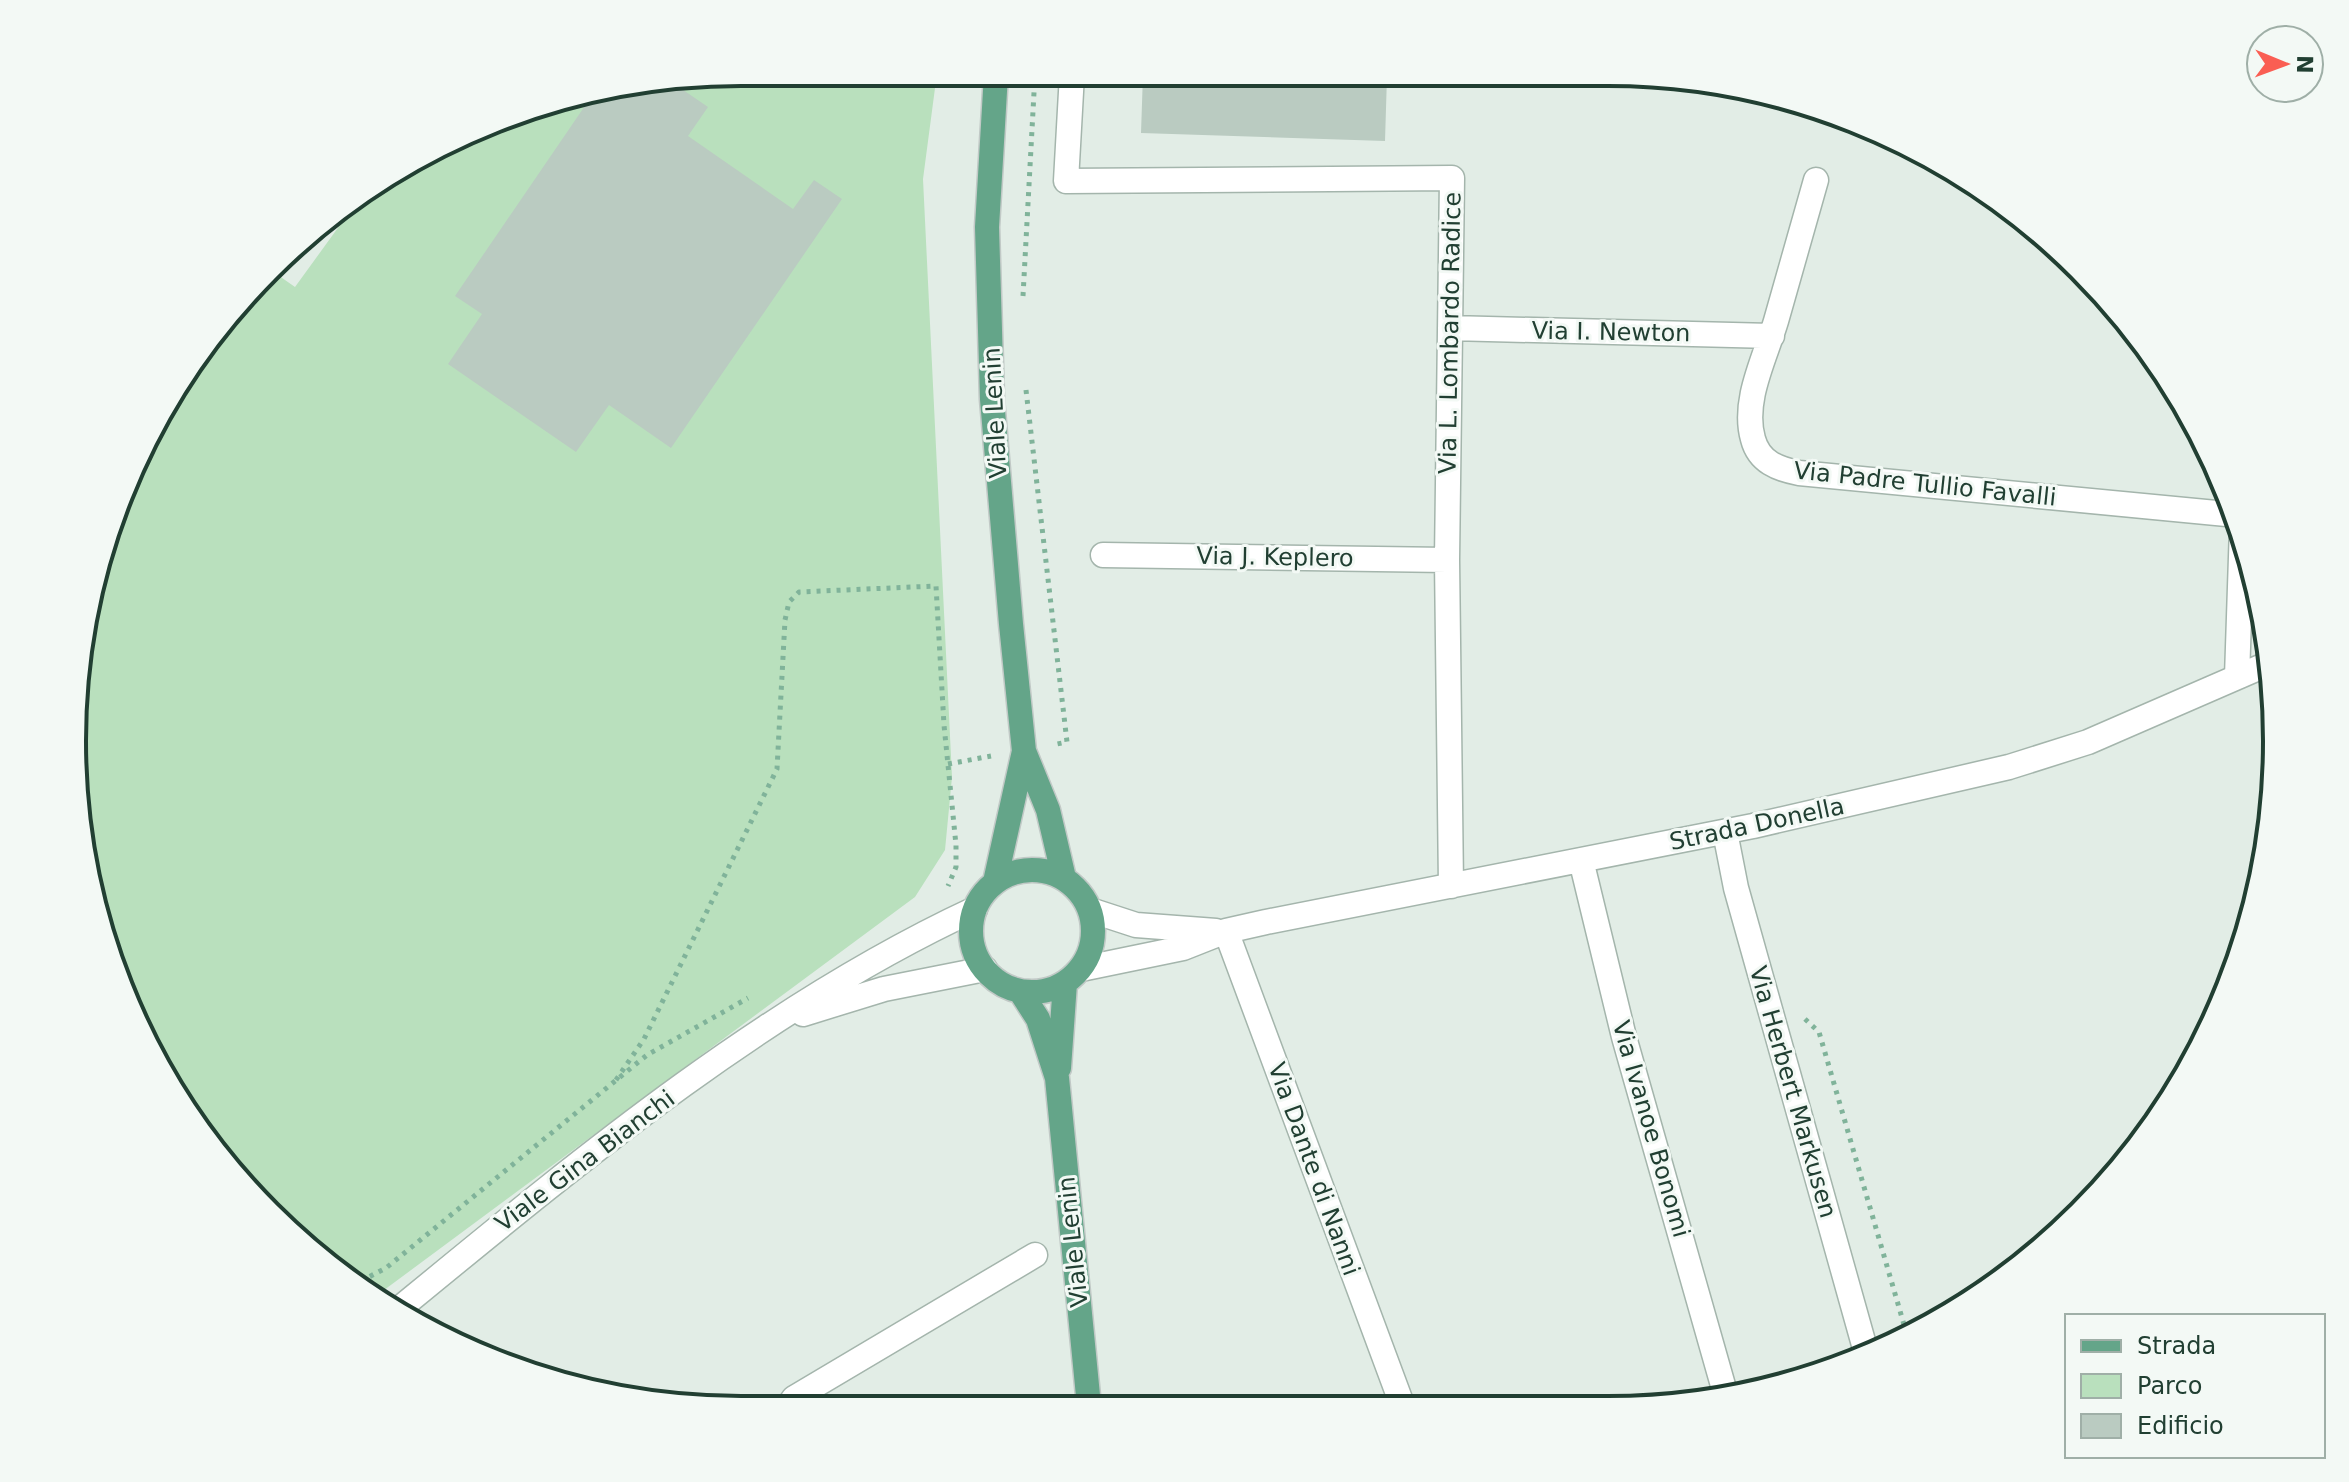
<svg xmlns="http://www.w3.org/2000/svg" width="2349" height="1482" viewBox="0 0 2349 1482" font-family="'DejaVu Sans',sans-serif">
<rect width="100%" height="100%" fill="#e2ede6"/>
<path fill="#b9e0bd" d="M741,72l196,1 -14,106 29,598 -7,73 -30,47 -539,399 -43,-25 -148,-158 -90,-198 -22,-217 35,-172 103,-193 64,-60 20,14 74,-102 157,-78z"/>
<path fill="#bacbc1" d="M1143,74l244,2 -2,65 -244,-8z
M673,83l35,24 -20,29 105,73 21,-29 28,19 -171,249 -62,-43 -33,47 -128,-88 34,-50 -27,-18 136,-199z"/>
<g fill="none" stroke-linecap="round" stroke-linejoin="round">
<defs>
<path id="minor" d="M1072,74l-6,107 386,-3 -5,382 4,326
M1816,180c-13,47 -27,94 -40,141 -11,37 -34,80 -23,118 6,23 25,30 46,34l438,42
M1450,328l322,8
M1103,555l344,5
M2237,677l5,-150
M1725,832l11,56 130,464
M1581,860l43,177 102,359
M1090,910l46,15 80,6
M1226,931l177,476
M1081,969l102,-21 43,-17 40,-9 487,-96 256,-59 79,-25 184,-80
M803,1014l81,-25 101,-20
M399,1309c179,-147 365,-302 576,-400
M789,1405l5,-7 241,-143"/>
<path id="major" d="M996,74l-9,153 5,172 19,225 13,127 24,59 16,68
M971 931a61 61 0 1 1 122 0a61 61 0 1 1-122 0Z
M995,882l29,-131
M1020,991l18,28 19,59 32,328
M1059,1068l6,-85"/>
</defs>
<use href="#minor" stroke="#a4b5ac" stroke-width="27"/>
<use href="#major" stroke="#c1c9c6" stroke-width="27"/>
<path stroke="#80b39a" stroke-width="5" stroke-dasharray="4 6" stroke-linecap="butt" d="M1023,296l12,-222
M1026,390l41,352 -15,3
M948,764l43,-8
M1805,1019l14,13 88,303
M616,1080l28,-41 133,-270 8,-149 4,-18 10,-10 137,-6 8,139 12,120v22l-8,19
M351,1282l10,-1 25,-13 261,-213 101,-57"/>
<use href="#minor" stroke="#fff" stroke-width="24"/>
<use href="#major" stroke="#64a589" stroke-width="24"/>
</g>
<g text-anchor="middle" stroke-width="6" stroke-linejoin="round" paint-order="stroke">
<g font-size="24" fill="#213f32" stroke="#f3f9f5">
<text transform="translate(1611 332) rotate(1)" y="8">Via I. Newton</text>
<text transform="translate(1450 333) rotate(-89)" y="8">Via L. Lombardo Radice</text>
<text transform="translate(995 413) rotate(-93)" y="8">Viale Lenin</text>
<text transform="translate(1925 484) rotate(6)" y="8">Via Padre Tullio Favalli</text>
<text transform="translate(1275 557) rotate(1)" y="8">Via J. Keplero</text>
<text transform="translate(1757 824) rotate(-12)" y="8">Strada Donella</text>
<text transform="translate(1793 1092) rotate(74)" y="8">Via Herbert Markusen</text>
<text transform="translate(1651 1129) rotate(74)" y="8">Via Ivanoe Bonomi</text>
<text transform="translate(585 1161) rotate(-37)" y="8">Viale Gina Bianchi</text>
<text transform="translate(1314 1169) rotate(70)" y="8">Via Dante di Nanni</text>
<text transform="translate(1073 1242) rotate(-96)" y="8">Viale Lenin</text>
</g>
</g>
<path d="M0 0H2349V1482H0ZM741 86H1608A655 655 0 0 1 2263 741V741A655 655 0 0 1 1608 1396H741A655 655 0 0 1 86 741V741A655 655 0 0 1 741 86Z" fill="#f3f9f5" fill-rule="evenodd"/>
<path fill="none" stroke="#213f32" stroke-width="4" d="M741 86H1608A655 655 0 0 1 2263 741V741A655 655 0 0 1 1608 1396H741A655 655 0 0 1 86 741V741A655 655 0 0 1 741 86Z"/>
<rect x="2065" y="1314" width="260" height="144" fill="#f3f9f5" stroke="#9fafa7" stroke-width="2"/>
<rect x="2081" y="1340" width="40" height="12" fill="#64a589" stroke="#9fafa7" stroke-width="2"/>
<text x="2137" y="1354" font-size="24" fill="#213f32">Strada</text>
<rect x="2081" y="1374" width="40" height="24" fill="#b9e0bd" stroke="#9fafa7" stroke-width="2"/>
<text x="2137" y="1394" font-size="24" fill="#213f32">Parco</text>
<rect x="2081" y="1414" width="40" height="24" fill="#bacbc1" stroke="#9fafa7" stroke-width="2"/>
<text x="2137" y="1434" font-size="24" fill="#213f32">Edificio</text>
<g transform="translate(2285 64) rotate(91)"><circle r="38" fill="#f3f9f5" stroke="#9fafa7" stroke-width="2"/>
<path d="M0-6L14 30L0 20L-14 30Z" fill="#fa5e53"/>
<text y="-12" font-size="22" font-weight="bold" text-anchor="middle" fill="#213f32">N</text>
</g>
</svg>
